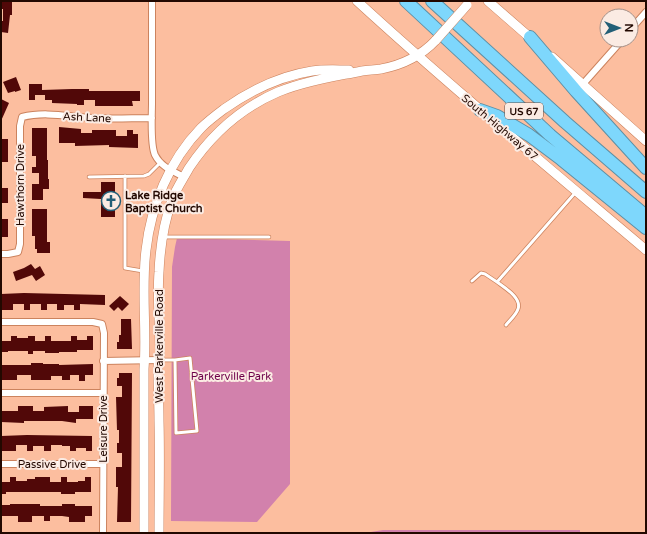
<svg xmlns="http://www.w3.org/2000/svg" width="647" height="534" viewBox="0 0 647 534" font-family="'Varela Round',sans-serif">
<rect width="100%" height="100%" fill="#fcbe9f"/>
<path fill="#d281ac" d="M177,238l113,3v243l-33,38 -86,-1 1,-254 3,-20z
M383,530h197v3h-209v-1z"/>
<path fill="#510808" d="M1,2h11v13h-2l-2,18 -7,-1v-11h2v-12h-2z
M16,77l5,13 -6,2v-1l-7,2 -5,-11z
M29,84h13v6l30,-1h17v2h51v10h-8l1,5h-38v-6h-11v5h-7v-1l-25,-1v-3h-7v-5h-10v5h-6z
M1,99l8,4 -8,18z
M59,127l22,2v4h11v-3h24v6h11v-6h6v4h5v14l-29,-1v-2l-34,1v-3h-16z
M32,128h15v32h1v19h1v10h-6v11h-11v-16h7v-11h-7v-6h4v-11h-4z
M1,139h7v23h-7z
M101,182h14v15h5v6h-5v14h-14v-18l-18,-1v-6h18z
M1,188h7v15h-7z
M32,209h15v33h3v11h-13v-4h-2v-13h-3z
M1,219h7v18h-7z
M31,264l4,5 5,-3 5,9 -9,6 -4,-6 -16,6 -3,-9 11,-4z
M24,293l81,2v10l-25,-1v6h-6v-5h-10v5h-7v-6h-10v6h-6v-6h-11v6h-6v-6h-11v6h-12v-16z
M120,296l9,8 -7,7 -4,-4 -4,4 -5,-5z
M121,319h10l1,30h-15v-7h2v-7h2z
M11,336h6v2h11v-2h7v5h10v-5h6v5h20v-5h6v4h10v-4h6v14h-16v2h-18v1h-14v-2h-12v3h-5v-3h-20v1h-7v-11h10z
M31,363h12v1h16v1l34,-1v11h-8v6h-6v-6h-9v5h-8v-4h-11v4h-20v-5h-14v5h-16v-15h30z
M119,373h13l-1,149h-14l1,-35h-2v-20h6v-14h-5v-10h2v-13h-2l-1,-33h6v-11h-5v-8h2z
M18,406h15v5h11v-4l24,-1v6h11v-6h14v13h-17v4l-14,-2h-38v2l-23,-1v-11h17z
M27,435l65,1v15h-6v-3h-10v3h-6v-5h-8v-1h-11v6h-7v-5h-11v5h-6v-6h-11v6h-15v-15z
M10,477h6v4h11v-2h8v-2h15v5h11v-5h6v5h11v-1h7v-4h6v15h-16v2h-14v-2h-55v2h-5v-12h9z
M10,504h30v2h22v-2h13v2h17v10h-7v6h-16v-5l-7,-1h-12v5h-6v-5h-12v6h-14v-6h-17v-11h9z"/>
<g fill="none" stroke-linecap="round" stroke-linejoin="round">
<defs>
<path id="service" d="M125,176v92l18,3
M89,177l55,-1 5,-2 11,-11
M165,237h104
M472,281l9,-8 4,1 12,8
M506,325c4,-5 10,-10 12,-16 4,-11 -13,-21 -21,-27l78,-89
M161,360h14l15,-2 7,73 -21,2 -1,-73"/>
<path id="minor" d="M152,1c0,34 0,68 0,102 0,12 -2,41 3,52 6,12 18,16 29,22
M631,29l15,-17
M583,84l39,-44
M1,254h7l10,-2 2,-8v-118l2,-9c24,-6 48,0 71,1 19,1 39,0 59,0
M1,322h92l9,2 2,9 -1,200
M103,361l56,-1
M1,393h102
M1,464h102"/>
<path id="secondary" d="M357,1c94,86 192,167 289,249
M488,1l47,41
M552,57l94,84
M144,533v-164c3,-40 -3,-79 2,-119 5,-44 23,-89 55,-122 7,-7 15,-13 23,-19 27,-19 56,-33 88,-38 12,-2 25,-1 37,-1
M159,533c0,-37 1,-75 0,-112 0,-18 -1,-36 -1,-53 0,-6 2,-11 2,-17 0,-26 -3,-53 -1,-79 1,-23 5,-50 13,-72 4,-11 11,-21 17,-32 22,-33 52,-60 89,-76 27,-11 55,-15 84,-21 6,-1 13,-1 19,-2 21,-4 40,-13 55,-29"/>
<path id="motorway" d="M406,1l144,134 96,81
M432,1l133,121 81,70
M530,37l46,54 70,77
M480,110l17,6 32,19 32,24 85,69"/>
</defs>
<use href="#service" stroke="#cc835e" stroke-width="4.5"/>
<use href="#minor" stroke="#cc835e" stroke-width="8"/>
<use href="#secondary" stroke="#cc835e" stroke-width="10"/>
<use href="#motorway" stroke="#5e8fa4" stroke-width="14"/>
<use href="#service" stroke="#fff" stroke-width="3"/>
<use href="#minor" stroke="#fff" stroke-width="6"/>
<use href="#secondary" stroke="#fff" stroke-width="9"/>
<use href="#motorway" stroke="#7ed7fc" stroke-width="12"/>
<defs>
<path id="secondary-bridge" d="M436,40l31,-35"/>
</defs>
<use href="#secondary-bridge" stroke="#cc835e" stroke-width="10" stroke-linecap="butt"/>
<use href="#secondary-bridge" stroke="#fff" stroke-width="9"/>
</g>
<defs>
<symbol id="church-ring" viewBox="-11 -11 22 22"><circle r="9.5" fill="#fbebe3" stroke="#235f77" stroke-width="1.5"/><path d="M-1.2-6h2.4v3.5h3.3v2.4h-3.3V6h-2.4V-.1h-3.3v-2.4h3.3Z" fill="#235f77"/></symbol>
</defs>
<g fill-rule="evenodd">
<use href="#church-ring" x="100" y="190" width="22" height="22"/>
</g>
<g text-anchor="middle" stroke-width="4" stroke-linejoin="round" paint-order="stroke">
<rect fill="#fbebe3" stroke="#634c44" stroke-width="1" x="505" y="103" width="38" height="16" rx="3"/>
<g font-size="10" font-weight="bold" fill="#220800">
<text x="524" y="115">US 67</text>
</g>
<g font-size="11" fill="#220800" stroke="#fbebe3">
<text transform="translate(87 117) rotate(3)" y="4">Ash Lane</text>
<text transform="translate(500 127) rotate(40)" y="4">South Highway 67</text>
<text transform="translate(20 185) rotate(-90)" y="4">Hawthorn Drive</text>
<text transform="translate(159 346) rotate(-90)" y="4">West Parkerville Road</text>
<text transform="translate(103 429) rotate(-90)" y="4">Leisure Drive</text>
<text x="52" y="468">Passive Drive</text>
</g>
<g font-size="11" font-weight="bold" fill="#220800" stroke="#fbebe3" text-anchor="start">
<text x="125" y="199">Lake Ridge<tspan x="125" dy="13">Baptist Church</tspan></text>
</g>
<g font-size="11" fill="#6d004a" stroke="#fbebe3">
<text x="231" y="380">Parkerville Park</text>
</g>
</g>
<rect width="647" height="534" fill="none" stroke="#220800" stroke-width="4"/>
<g transform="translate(619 28) rotate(90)"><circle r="19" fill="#fbebe3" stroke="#a49088"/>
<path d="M0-3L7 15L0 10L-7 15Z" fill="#235f77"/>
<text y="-6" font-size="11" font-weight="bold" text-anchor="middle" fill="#220800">N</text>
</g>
</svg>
